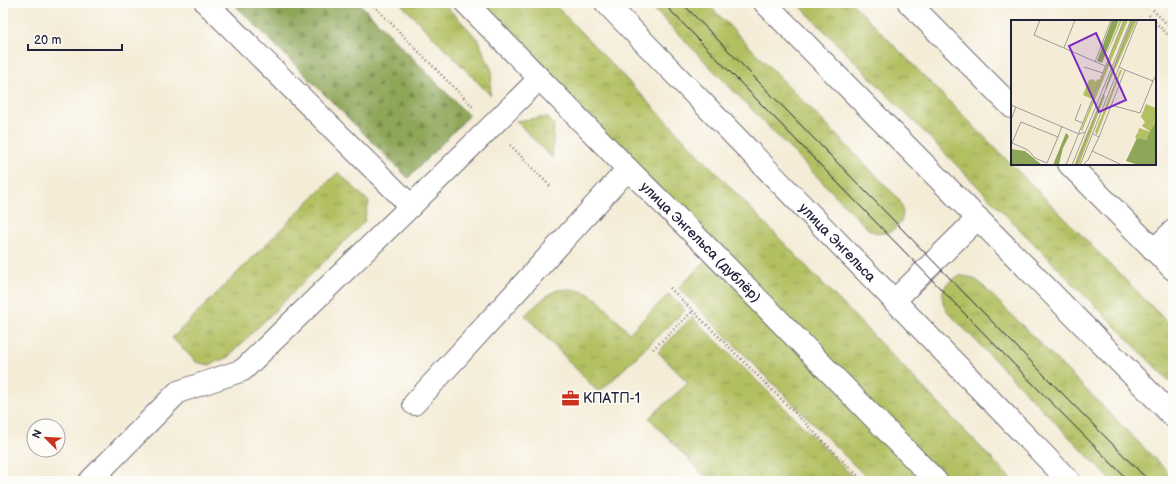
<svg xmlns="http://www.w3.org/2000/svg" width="1176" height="484" viewBox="0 0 1176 484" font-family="'Balsamiq Sans',sans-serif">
<defs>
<pattern id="grass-tufts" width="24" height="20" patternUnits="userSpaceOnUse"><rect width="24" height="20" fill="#b3c062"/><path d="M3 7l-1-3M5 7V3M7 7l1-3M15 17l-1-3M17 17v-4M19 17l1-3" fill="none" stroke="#919c52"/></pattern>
<pattern id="forest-firs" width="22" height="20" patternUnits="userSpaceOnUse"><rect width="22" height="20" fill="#8ea658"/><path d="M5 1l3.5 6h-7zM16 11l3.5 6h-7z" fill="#74874a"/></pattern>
</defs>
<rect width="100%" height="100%" fill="#fdfcf7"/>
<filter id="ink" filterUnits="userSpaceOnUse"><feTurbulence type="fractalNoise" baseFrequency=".025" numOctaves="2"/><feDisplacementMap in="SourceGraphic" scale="8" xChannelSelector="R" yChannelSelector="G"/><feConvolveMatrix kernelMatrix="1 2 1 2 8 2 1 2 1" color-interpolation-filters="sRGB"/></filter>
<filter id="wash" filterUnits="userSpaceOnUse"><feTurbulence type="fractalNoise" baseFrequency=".012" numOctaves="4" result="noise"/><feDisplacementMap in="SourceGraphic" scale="16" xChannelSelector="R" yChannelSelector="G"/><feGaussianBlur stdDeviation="0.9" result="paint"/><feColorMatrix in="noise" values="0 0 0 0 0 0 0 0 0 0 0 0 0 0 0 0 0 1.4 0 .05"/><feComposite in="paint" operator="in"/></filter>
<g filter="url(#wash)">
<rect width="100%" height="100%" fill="#f4ecd7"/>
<path fill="url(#grass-tufts)" stroke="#6a714e" d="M400,3h43l34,35 15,33 -2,24z
M473,3h80l460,478h-69z
M648,3h59l190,194c16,21 -4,45 -28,33z
M797,3h55l321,325v57z
M547,117l7,8 -2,33 -36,-37z
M338,172l31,30 -5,20 -136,135 -19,8 -13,-3 -24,-24z
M708,258l220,223h-58l-192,-193z
M959,276c8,0 13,1 20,6l194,195v4h-61l-166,-171c-8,-16 -3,-27 13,-34z
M572,289l13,3 12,7 32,34 40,-39 16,16 -86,83 -74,-78 20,-18 12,-7z
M692,317l120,118 45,46h-148l-60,-63 39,-35 -30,-31z"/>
<path fill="url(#forest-firs)" stroke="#58644a" d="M233,3h126l110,113 -61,62z"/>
</g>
<g filter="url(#ink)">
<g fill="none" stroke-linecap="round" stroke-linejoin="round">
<defs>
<g id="minor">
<path d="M206,3l205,203"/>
<path id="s1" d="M466,3l162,166 81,80 227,232"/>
<path d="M909,3l103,104"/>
<path d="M1069,164l104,105"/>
<path d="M1154,250l19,-19"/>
<path d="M414,404l214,-235"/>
<path d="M90,481l88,-89 65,-22 168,-164 128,-127"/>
</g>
<g id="major">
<path id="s2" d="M606,3l463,478"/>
<path d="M765,3l408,413"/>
<path d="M894,301l84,-83"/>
</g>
</defs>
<use href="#minor" stroke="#6c6972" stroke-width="24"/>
<use href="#major" stroke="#6c6972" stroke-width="24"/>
<path stroke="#6c6972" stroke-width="2.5" stroke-dasharray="1 3" stroke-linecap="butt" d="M371,3l102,104
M1153,10l20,20
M1149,15l5,6
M1155,22l18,18
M510,145l41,42
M670,288l193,193
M653,349l40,-38"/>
<use href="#minor" stroke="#fff" stroke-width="22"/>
<use href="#major" stroke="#fff" stroke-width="22"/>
<path stroke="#22223b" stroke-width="1" d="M663,3l373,384 93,94
M682,3l364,374 103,104"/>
</g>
</g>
<defs>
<symbol id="office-bare" viewBox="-9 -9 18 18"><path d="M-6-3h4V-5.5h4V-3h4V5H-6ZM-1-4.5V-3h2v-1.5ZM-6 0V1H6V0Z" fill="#c8321e" stroke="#fdfcf7" stroke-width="2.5" paint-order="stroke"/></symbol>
</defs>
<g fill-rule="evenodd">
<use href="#office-bare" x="558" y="386" width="25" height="25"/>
</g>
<g text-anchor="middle" stroke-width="3.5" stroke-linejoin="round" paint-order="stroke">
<g font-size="14" fill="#22223b" stroke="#fdfcf7">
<text dy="5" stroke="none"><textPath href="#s1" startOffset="335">улица Энгельса (дублёр)</textPath></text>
<text dy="5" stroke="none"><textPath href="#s2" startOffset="333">улица Энгельса</textPath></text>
</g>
<g font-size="14" fill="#22223b" stroke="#fdfcf7" text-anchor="start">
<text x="583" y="403">КПАТП-1</text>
</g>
</g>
<g transform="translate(1011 20)">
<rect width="145" height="145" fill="#f4ecd7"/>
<path d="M109,0h2l-19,43zM113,0h4l-46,111 -1,-1zM120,0h6l-31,70 -1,-2zM109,50h2l-25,65 -2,-3zM82,59l3,3 1,-3 3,1 -8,19 -9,-4 6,-15zM92,74l2,2 -26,69h-5zM135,84l10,4 -1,17 -2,-2 1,3 -3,6 -9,-6 3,-4 -4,-5zM128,108l12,4 -5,8 -11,-2 2,-5 6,1 -5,-1z" fill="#b3c062"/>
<path d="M101,0h7l-17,43 -5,-2zM145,101v44h-17l-13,-4 11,-23 9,2zM55,113l3,3 -6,12 -4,16 -6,1zM0,129l14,2 17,14h-31z" fill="#8ea658"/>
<path fill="none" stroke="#a09b99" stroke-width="1" d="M29,0l-6,15 30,13M64,0l-11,28 41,18M84,42l16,-42M73,47l19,6M114,50l28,11 3,-6M70,84l-6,16 8,3M0,85l68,29 6,-2M100,85l29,8 13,-32M0,100l5,-13M47,117l-11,26 -12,-5 -7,-8 -16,-7 9,-21 37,15 4,-11M88,117l26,-67 -6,-3M81,131l30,14M55,145l58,-145M61,145l59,-145M65,145l57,-145M69,145l58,-145M72,145l5,-5 11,-23 -6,-3"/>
<path fill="#7b2cbf" fill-opacity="0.15" stroke="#7b2cbf" stroke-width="2" d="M85,13l30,67 -27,12 -30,-66z"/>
<rect width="145" height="145" fill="none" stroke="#22223b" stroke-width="2"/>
</g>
<rect width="1176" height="484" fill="none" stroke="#fdfcf7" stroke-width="16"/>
<g transform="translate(46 438) rotate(294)"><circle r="19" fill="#fdfcf7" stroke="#a5a5ac"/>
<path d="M0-3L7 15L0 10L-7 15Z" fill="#c8321e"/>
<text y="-6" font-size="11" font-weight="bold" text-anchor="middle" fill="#22223b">N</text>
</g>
<path d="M28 44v6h94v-6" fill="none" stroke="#22223b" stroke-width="2"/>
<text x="34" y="44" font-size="12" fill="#22223b" stroke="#fdfcf7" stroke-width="3" paint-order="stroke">20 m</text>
</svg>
